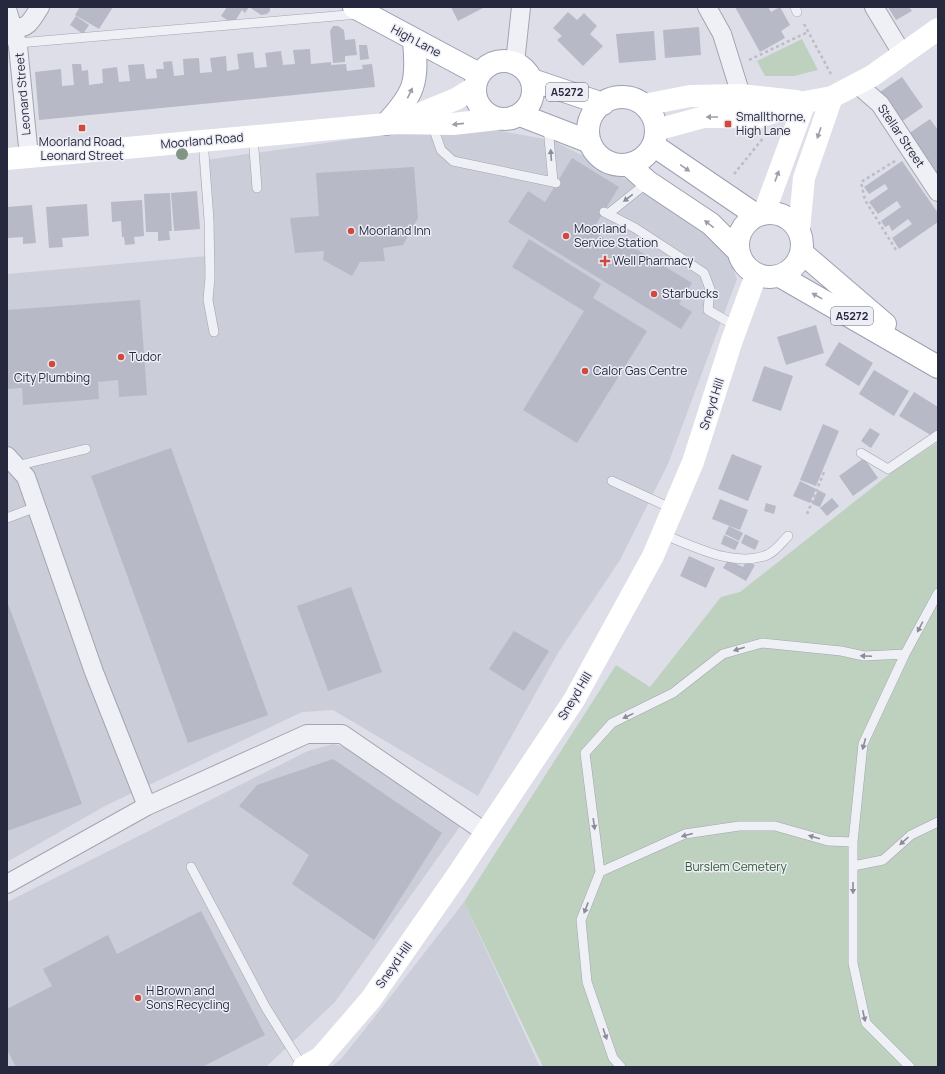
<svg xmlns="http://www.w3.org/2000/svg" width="945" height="1074" viewBox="0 0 945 1074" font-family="Manrope,sans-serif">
<rect width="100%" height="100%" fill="#dddee7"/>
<path fill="#cbcdd9" d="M483,128l68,12 53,26 63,38 56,38 14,37 -69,185 -48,96 -62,93 -80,143 -145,-86 -31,2 -197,94 -98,56v-588l200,-18 -8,-95 217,-31z
M333,744l12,3 116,78 -126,177 -69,65h-259v-165l301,-151z
M464,902l76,165h-209l10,-8 32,-40z"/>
<path fill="#bed1be" d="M802,39l16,31 -24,6h-29l-8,-15z
M938,442v625h-395l-79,-165 152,-237 34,22 71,-90 19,-5 152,-120z"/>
<path fill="#b7b9c7" d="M80,7h33l-14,22 -24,-14z
M227,7h43v4l-3,3 -6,1 -12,-8 -4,6 -3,-3 -9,14 -12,-8z
M451,7h34l-27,14z
M735,7h33l3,5 9,-5 10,18 -9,6 4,7 -25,14z
M888,7h21l3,4 -16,9z
M568,12l9,8 7,-7 13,13 -7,8 13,12 -20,20 -26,-26 5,-4 -9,-8z
M76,16l13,9 -6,9 -13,-9z
M333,26h5l6,4 1,10 10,-1 2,16 -12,1v6l-12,1 -3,-32z
M699,27l2,28 -36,3 -2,-28z
M654,31l2,29 -37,3 -3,-29z
M359,45h8l2,14 -9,1z
M310,49l1,15 20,-2v3l15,-1 1,7 16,-2 -1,-4 10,-1 3,23 -336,33 -4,-48 26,-3 1,17 12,-1 -2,-21h9l1,7 6,-1 1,15 14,-2 -1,-14 15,-2 2,15 11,-1 -2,-16 16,-1 2,15 11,-1 -1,-9h8l-1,-7 9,-1 2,15 10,-1 -1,-16 16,-1 1,15 12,-1 -2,-14 16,-2 1,15 12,-2 -2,-15 16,-2 2,16 12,-1 -2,-14 16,-2 2,14 12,-1 -2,-14z
M902,77l21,30 -22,15 -21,-30z
M930,119l8,11v48l-30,-44z
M572,158l47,29 -27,44 30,18 4,-6 66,40 -13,21 13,8 -11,17 -173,-107 20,-31 17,11z
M902,161l36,52v9l-39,27 -7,-11 20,-14 -4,-5 -16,12 -3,-6 -4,2 -4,-6 20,-14 -4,-6 -19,13 -9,-12 19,-13 -3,-5 -16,10 -5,-7z
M414,167l4,51 -15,27 -20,3 2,13 -25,1 -8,14 -29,-16 1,-9 -29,2 -5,-35 29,-2 -3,-43z
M197,191l3,38 -26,2 -3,-38z
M170,193l2,38h-3l1,9 -12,1v-9h-12l-2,-38z
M142,200l2,36 -10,1 1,7 -10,1 -1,-8h-2l-1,-16 -9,1 -1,-20z
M87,204l2,32 -27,2 1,9 -14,1 -3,-41z
M32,205l4,38 -13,1v-7l-16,1v-31z
M529,239l72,45 -8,14 54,33 -70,112 -54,-33 61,-99 -72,-44z
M140,300l7,95 -28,2 -1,-17 -20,2 1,17 -76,6 -1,-17 -15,1v-79z
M816,325l8,28 -38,12 -9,-28z
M839,342l34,21 -14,23 -34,-21z
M764,366l29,10 -12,35 -29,-10z
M874,370l35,21 -15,25 -35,-22z
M914,392l24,15v24l-4,6 -35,-21z
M823,424l16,7 -23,55 -16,-6z
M870,428l10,6 -9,14 -10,-7z
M171,448l97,267 -80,28 -97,-267z
M732,454l30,12 -14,35 -30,-12z
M864,458l14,20 -25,18 -14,-20z
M800,481l16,8 -6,14 -17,-7z
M818,490l8,4 -6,13 -8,-3z
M832,498l7,8 -12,10 -7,-8z
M720,499l28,11 -8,20 -28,-11z
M766,503l10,3 -2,8 -10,-3z
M729,526l14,7 -4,8 -14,-7z
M745,534l14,7 -4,9 -14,-7z
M724,535l15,7 -4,8 -14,-6z
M689,556l26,12 -9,20 -26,-12z
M728,560l15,7 3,-6 9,4 -9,16 -23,-13z
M351,587l31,85 -54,19 -31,-85z
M7,601l75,203 -75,27z
M514,631l35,20 -25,40 -35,-22z
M333,759l109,74 -68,107 -82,-56 17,-29 -70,-49 18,-21z
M201,911l64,124 -63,32h-186l-9,-17v-41l45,-23 -9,-17 65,-34 9,19z"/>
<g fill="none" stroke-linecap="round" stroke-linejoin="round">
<defs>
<path id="lane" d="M795,7l2,5
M18,43l341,-29
M432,124l9,26 12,11 100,21
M548,127l5,55 3,1
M253,136l4,52
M203,140l6,80 1,57 -2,23 6,32
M604,212l31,16 69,45 6,16 -2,21 29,17
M608,214l40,-32
M861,453l27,16 50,-34
M16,466l70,-17
M612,481l61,28
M7,518l29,-11
M662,534c32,12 71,34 105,21 8,-3 15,-13 21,-19
M853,866l30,-6 28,-25 27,-13
M191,867l75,141 37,59
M600,872l85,-38 54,-8h36l53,15 25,1
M621,1067l-8,-9 -26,-76 -6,-62 19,-48 -15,-119 27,-30 61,-30 50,-39 39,-11 79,8 23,5 41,-2
M910,1067l-44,-44 -13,-60v-121l10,-98 42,-90 33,-61"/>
<path id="street" d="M707,7l15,27 19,61
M874,7l29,48
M7,9l11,37 11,111
M14,28c15,1 18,-9 26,-21
M515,63l6,-56
M858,85l22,19 58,88
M7,456l19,21 68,195 53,134
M7,884l140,-78 160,-72h35l143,98"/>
<path id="primary" d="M354,7l125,67
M475 90a29 29 0 1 1 58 0a29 29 0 1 1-58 0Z
M532,80l71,24
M588 131a34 34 0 1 1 68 0a34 34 0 1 1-68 0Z
M520,115l70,27
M386,124c29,-31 32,-42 28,-83
M653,145l103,70
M629,165l19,17 63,42 27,27
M738 245a32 32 0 1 1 64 0a32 32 0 1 1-64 0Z
M801,252l84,72
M780,276l158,91"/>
</defs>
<use href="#lane" stroke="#a2a4b1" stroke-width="10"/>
<use href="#street" stroke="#a2a4b1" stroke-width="20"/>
<use href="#primary" stroke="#9ca0b2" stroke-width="24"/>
<path stroke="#bbbcc5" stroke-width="2.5" stroke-dasharray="3 3" stroke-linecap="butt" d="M804,24l27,50
M749,60l59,-28
M895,161l-34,21 4,18 31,50
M734,174l30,-37
M807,514l17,-42"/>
<use href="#lane" stroke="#eff0f5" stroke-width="9"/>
<use href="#street" stroke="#eff0f5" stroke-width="18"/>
<path stroke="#fff" stroke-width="22" d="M644,105l46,-9 51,-1 55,6
M407,119l49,-20 18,-11
M656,130l48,-13h55l46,-15 27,-5 40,-21 66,-47
M7,159l390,-36 56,1 44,-5
M764,213l41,-111
M799,230l5,-52 28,-81
M304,1067l17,-10 50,-58 87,-125 116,-174 79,-144 40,-94 39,-122 24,-65"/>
<use href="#primary" stroke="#fff" stroke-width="22"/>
</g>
<circle fill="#809585" cx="182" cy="154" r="6"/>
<defs><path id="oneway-solid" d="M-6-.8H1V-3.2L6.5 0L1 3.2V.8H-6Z"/></defs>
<g fill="#9d9fa8">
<use href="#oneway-solid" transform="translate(410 93) rotate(-64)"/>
<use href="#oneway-solid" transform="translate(712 117) rotate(180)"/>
<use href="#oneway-solid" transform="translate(458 124) rotate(174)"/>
<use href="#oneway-solid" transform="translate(819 133) rotate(109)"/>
<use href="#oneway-solid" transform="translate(685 168) rotate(35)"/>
<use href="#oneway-solid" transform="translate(777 176) rotate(-70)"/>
<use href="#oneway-solid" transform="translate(709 224) rotate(-142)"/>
<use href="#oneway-solid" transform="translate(817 296) rotate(-151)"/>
</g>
<g fill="#8a8c99">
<use href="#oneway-solid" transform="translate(551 155) rotate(-94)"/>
<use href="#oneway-solid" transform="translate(628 198) rotate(142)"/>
<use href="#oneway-solid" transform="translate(920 627) rotate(118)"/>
<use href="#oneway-solid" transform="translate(739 649) rotate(163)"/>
<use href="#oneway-solid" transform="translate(866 656) rotate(-178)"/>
<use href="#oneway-solid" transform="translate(628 716) rotate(154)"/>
<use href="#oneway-solid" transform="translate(864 744) rotate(105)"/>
<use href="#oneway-solid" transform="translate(594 824) rotate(82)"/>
<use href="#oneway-solid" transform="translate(687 835) rotate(165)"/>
<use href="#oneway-solid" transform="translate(814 837) rotate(-164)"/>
<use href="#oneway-solid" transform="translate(904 841) rotate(138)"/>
<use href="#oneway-solid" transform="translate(853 888) rotate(90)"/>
<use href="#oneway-solid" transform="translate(586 908) rotate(111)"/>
<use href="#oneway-solid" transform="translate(864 1016) rotate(77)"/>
<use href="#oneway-solid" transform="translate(605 1034) rotate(71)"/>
</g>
<g fill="#cf493f" stroke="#ecedf5" stroke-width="1.5">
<rect x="724" y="120" width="8" height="8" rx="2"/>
<rect x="78" y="124" width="8" height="8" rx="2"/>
<circle cx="351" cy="231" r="4"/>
<circle cx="566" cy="236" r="4"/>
<path d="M603 255h4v4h4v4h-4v4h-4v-4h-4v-4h4z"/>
<circle cx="654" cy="294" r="4"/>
<circle cx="121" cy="357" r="4"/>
<circle cx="52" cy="364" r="4"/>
<circle cx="585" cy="371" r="4"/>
<circle cx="138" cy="998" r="4"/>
</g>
<g text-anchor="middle" stroke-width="3" stroke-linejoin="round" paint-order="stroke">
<g fill="#ecedf5" stroke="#616474" stroke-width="1">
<rect x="546" y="83" width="42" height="18" rx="3"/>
<rect x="831" y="307" width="42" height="18" rx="3"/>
</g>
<g font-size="11" font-weight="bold" fill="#26293d">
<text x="567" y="96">A5272</text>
<text x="852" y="320">A5272</text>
</g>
<g font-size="12" fill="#26293d" stroke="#ecedf5">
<text transform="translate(416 41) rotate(28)" y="4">High Lane</text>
<text transform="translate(23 94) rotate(-95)" y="4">Leonard Street</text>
<text transform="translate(901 136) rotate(56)" y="4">Stellar Street</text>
<text transform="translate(202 141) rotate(-5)" y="4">Moorland Road</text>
<text transform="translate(712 404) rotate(-72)" y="4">Sneyd Hill</text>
<text transform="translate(575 696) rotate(-59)" y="4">Sneyd Hill</text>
<text transform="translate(394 965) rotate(-55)" y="4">Sneyd Hill</text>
</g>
<g font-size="12" fill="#26293d" stroke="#ecedf5" text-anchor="start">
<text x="736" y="121">Smallthorne,<tspan x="736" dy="14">High Lane</tspan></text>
<text x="82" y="146" text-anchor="middle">Moorland Road,<tspan x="82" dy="14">Leonard Street</tspan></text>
<text x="574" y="233">Moorland<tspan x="574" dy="14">Service Station</tspan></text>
<text x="359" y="235">Moorland Inn</text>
<text x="613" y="265">Well Pharmacy</text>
<text x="662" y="298">Starbucks</text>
<text x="129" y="361">Tudor</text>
<text x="593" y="375">Calor Gas Centre</text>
<text x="52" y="382" text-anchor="middle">City Plumbing</text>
<text x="146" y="995">H Brown and<tspan x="146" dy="14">Sons Recycling</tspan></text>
</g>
<g font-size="12" fill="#335935" stroke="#ecedf5">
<text x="736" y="871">Burslem Cemetery</text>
</g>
</g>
<rect width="945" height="1074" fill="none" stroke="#26293d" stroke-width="16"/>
</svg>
